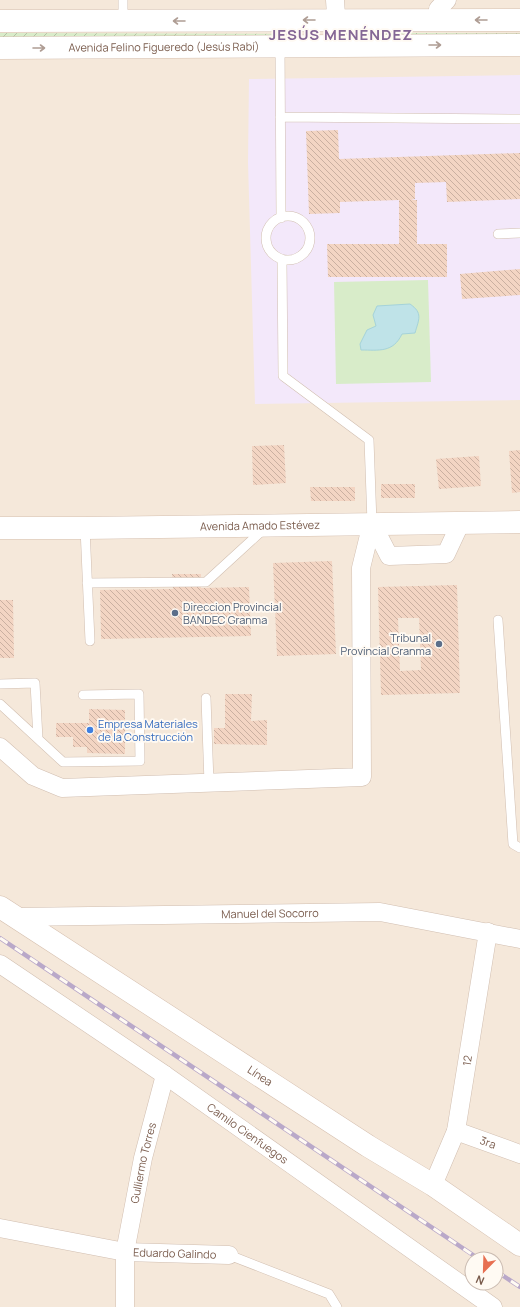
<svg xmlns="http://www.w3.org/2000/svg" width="520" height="1307" viewBox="0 0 520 1307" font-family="Manrope,sans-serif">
<defs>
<pattern id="garden-furrows" width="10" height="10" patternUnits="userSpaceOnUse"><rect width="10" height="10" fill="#d8ecc9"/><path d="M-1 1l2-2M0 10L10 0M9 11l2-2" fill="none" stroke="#b4c2a5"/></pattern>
<pattern id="building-back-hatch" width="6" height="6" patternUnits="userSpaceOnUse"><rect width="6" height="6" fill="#f3d5c3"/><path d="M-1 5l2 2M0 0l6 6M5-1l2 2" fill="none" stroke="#cab0a1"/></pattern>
</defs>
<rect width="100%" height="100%" fill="#fdf6ec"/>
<path fill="#f5e8da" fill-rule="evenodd" d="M0,0h520v1307h-520zM472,1259h24v24h-24z"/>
<path fill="#f3e8fa" d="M520,75v325l-265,4 -7,-242 1,-83z"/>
<path fill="#d8ecc9" d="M428,280l3,102 -95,2 -2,-102z"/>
<path fill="url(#garden-furrows)" d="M0,33l300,1v4l-300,-1z
M384,33h136v3h-135z"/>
<path fill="#bfe3e8" stroke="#a5d3da" d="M410,304c13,9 9,15 5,29l-13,1c-9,19 -23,16 -41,16l-1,-6 7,-14 9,-4 -3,-11 4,-9z"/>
<path fill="url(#building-back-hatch)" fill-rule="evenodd" d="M338,130l1,29 181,-6v46l-73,3 -1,-20 -31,1v16l-4,1h6v44h30v33h-119l-1,-33h72v-44l-59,2v11l-31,1 -3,-83z
M520,269v26l-58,4 -2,-25z
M284,445l2,38 -33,2 -1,-39z
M520,450v42l-8,1 -3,-42z
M479,456l2,30 -42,3 -3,-30z
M381,484h34v14h-34z
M310,487h45v14h-44z
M332,561l4,93 -59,2 -4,-93z
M172,574h29v14l48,-1 2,49 -150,3 -1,-49 73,-1z
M457,585l3,108 -79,2 -3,-108zM398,618h21l2,52 -21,1z
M0,600h13l1,58h-14z
M225,694h27l-1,27 16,-1v25l-53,-1v-16h11z
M89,709l36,1v44l-38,-1v-6h-14v-10h-17v-14h33z"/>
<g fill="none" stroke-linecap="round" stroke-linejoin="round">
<defs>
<path id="lane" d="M123,0v21
M280,46l1,172
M280,117l240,2
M266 238a22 22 0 1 1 44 0a22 22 0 1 1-44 0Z
M498,234l22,-1
M282,259l1,117 86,64 3,83
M85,528l5,113
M87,583l119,-1 59,-54
M498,620l15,224 7,4
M0,684l35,-1 3,56
M206,698l3,85
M0,704l63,58 77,-1 -1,-67 -56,1
M229,1255l100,39 8,13"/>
<g id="street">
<path d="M335,0l3,46"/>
<path d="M439,20l-1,-11 9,-9"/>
<path d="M372,523l17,33 57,-2 15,-32"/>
<path d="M0,747l33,29 29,12 300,-11 -1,-209 11,-45"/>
<path id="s1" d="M16,917l364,-5 140,27"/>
<path id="s2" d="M0,964l165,111 328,232"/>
<path id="s3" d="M456,1131l64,23"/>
<path id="s4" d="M433,1185l23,-54 32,-199"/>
<path id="s5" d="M0,1228l125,24 104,3"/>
<path id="s6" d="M125,1307v-55l18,-94 22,-83"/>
</g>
<g id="secondary">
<path d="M0,21l520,-1"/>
<path id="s7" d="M0,48l520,-3"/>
<path id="s8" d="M0,528h85l435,-6"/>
<path id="s9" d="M0,907l368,239 65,39 87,60"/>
</g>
</defs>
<use href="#lane" stroke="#d1beb0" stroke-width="10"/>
<use href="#street" stroke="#d1beb0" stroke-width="19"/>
<use href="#secondary" stroke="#d6c0b0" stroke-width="23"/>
<use href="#lane" stroke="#fff" stroke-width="9"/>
<use href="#street" stroke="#fff" stroke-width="18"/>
<use href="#secondary" stroke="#fff" stroke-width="22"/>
<defs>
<path id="rail" d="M0,938l479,321
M496,1271l24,16"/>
</defs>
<use href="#rail" stroke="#b9a8c9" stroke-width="4.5"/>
<use href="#rail" stroke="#fffaf3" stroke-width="3" stroke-dasharray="9" stroke-linecap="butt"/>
</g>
<defs><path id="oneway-shaft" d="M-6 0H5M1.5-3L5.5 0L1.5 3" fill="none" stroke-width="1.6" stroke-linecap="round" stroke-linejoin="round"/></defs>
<g stroke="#af9d94">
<use href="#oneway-shaft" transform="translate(309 20) rotate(180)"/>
<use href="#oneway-shaft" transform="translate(481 20) rotate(180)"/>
<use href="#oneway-shaft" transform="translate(179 21) rotate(180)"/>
<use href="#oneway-shaft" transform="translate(435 45)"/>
<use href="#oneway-shaft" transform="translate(39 48)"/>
</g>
<g fill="#5c6f8a" stroke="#fffaf3" stroke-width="1.5">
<circle cx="175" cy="613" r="4"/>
<circle cx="439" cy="644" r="4"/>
</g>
<circle fill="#3f7fe0" stroke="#fffaf3" stroke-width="1.5" cx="90" cy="730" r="4"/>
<g text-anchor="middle" stroke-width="3.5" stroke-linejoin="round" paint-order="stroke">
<g font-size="11" fill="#7a5c4d" stroke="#fffaf3">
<text dy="4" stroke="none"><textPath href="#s7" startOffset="164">Avenida Felino Figueredo (Jesús Rabí)</textPath></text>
<text dy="4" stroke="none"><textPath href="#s8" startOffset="260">Avenida Amado Estévez</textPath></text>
<text dy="4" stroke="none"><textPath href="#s1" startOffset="254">Manuel del Socorro</textPath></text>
<text dy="4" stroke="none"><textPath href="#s4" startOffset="130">12</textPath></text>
<text dy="4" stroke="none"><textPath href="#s9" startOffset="310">Línea</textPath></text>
<text dy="4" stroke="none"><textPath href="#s2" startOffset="300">Camilo Cienfuegos</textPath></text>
<text dy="4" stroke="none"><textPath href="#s3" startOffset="34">3ra</textPath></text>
<text dy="4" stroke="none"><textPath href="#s6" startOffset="146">Gulliermo Torres</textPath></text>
<text dy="4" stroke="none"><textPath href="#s5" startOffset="177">Eduardo Galindo</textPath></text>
</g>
<g font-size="11" fill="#4e5e75" stroke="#fffaf3" text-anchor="start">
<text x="183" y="611">Direccion Provincial<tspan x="183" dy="13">BANDEC Granma</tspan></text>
<text x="431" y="642" text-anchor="end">Tribunal<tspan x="431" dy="13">Provincial Granma</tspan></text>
</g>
<g font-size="11" fill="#366cbe" stroke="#fffaf3" text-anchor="start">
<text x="98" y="728">Empresa Materiales<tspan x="98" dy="13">de la Construcción</tspan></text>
</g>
<g font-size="15" font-weight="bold" letter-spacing="1" fill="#846695" stroke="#fffaf3">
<text x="341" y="40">JESÚS MENÉNDEZ</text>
</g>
</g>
<g transform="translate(484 1271) rotate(203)"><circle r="19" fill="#fffaf3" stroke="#cabbb1"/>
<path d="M0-3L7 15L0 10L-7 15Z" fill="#e76f51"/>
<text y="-6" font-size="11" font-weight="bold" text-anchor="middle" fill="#7a5c4d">N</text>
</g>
</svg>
